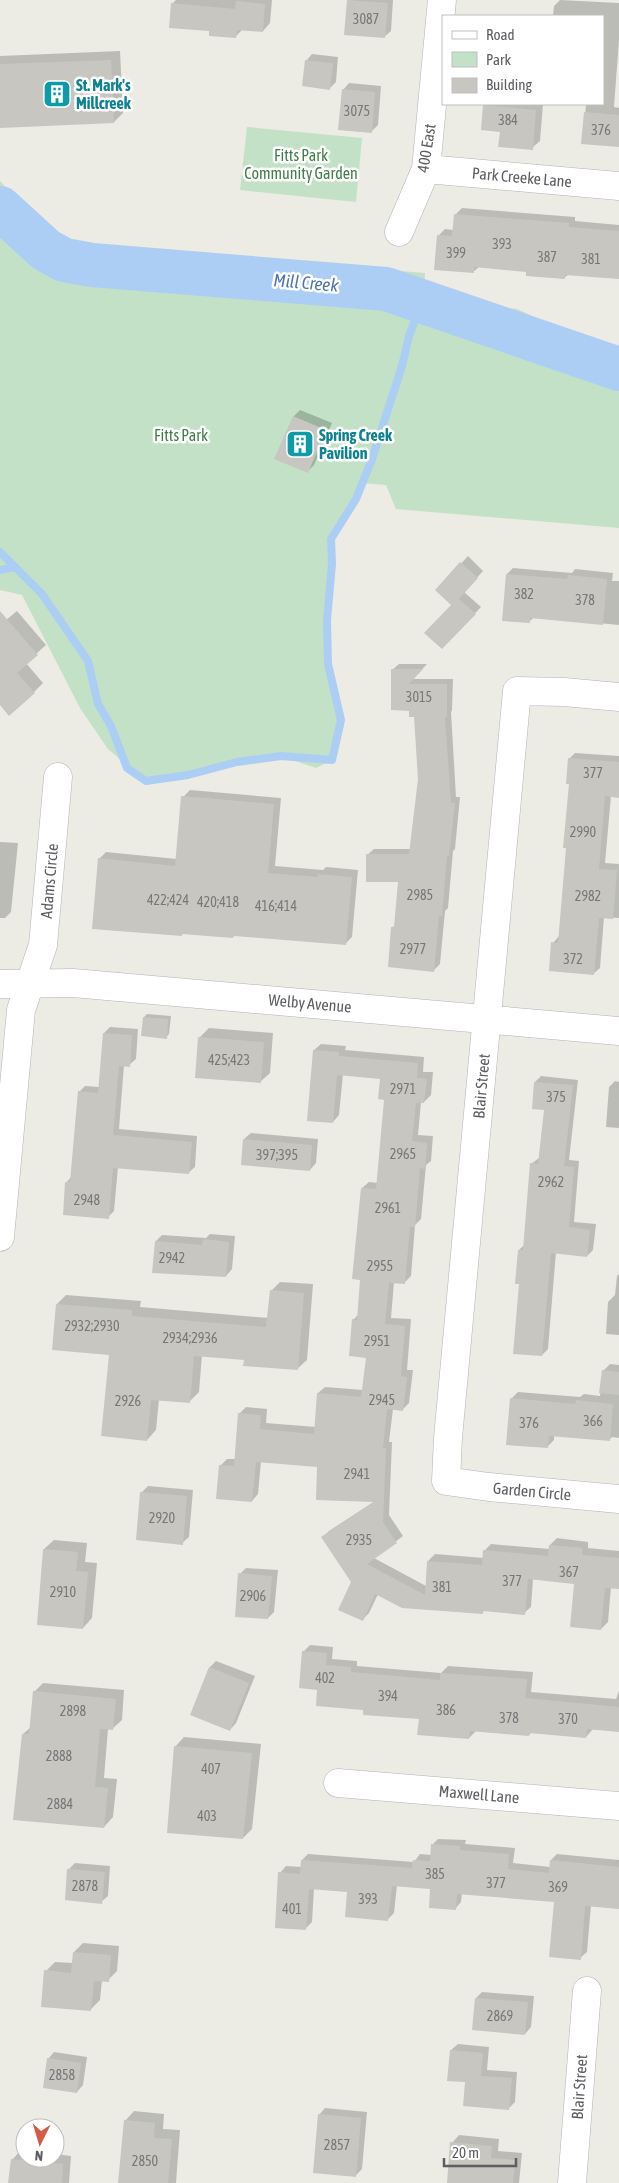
<svg xmlns="http://www.w3.org/2000/svg" width="619" height="2183" viewBox="0 0 619 2183" font-family="'Asap Condensed',sans-serif">
<rect width="100%" height="100%" fill="#ecebe4"/>
<path fill="#c3e1c6" d="M247,127l115,11 -6,64 -116,-12z
M0,181l30,34 25,21 27,9 343,28 -1,23 93,13 102,47v172l-223,-19 -10,-24 -24,-2 -31,56 -3,125 13,56 -9,40 -16,8 -35,-12 -44,6 -49,13 -42,6 -38,-32 -28,-41 -58,-113 -22,-5z"/>
<path fill="#0003" d="M176,0h96l-2,23 -7,8 -21,-1 -7,7 -24,-7 -39,-26z
M349,0h44l-2,31 -7,6z
M560,0l59,3v37l-5,67 5,1v38l-36,-3 3,-39h17v-88h-50l1,-10z
M120,51l3,62 -9,9 -114,5v-71z
M312,54l26,3 -2,25 -6,6 -24,-27z
M349,83l32,3 -3,39 -7,7 -28,-42z
M486,104h57l-3,37 -8,7 -31,-17 -17,-25z
M462,208l113,9v4l44,4v53l-50,-4 -5,4 -36,-7 -49,-4 -6,5 -34,-37 6,-6 9,1 2,-16z
M300,410l32,13 -18,42 -7,7 -31,-14 18,-42z
M468,556l15,15 -19,21 17,15 -39,41 11,-43 -16,-15z
M513,568l59,5 3,-4 38,4 -1,8h7v44l-85,-8 -5,5 -22,-48z
M17,611l29,34 -20,18 17,20 -9,9 -34,11v-78z
M399,664h28l-14,15h40l-1,31 -1,2 5,85h4l-5,52 -2,2 -5,57 -3,3 -5,53 -6,6 -42,-42 4,-4 4,-43 -33,-26 7,-6h37l9,-70 -4,-63 -6,-6 -18,-40z
M575,753l44,3v40h-8l-6,67 14,1v54l-15,-1 -4,51 -7,6 -40,-31 6,-7 8,-89 3,-64 -1,-24z
M190,790l91,8 -6,68 48,4 3,-3 32,3 -6,67 -7,7 -110,-9 -51,-3 -3,3 -82,-76 7,-7 71,7 6,-62z
M0,842l18,1 -7,69 -6,6h-5z
M147,1014l24,2 -2,18 -3,3 -22,-20z
M110,1027l28,2 -2,30 -7,6h-5l-5,64 78,7 -2,31 -7,6 -70,-6 -4,44 -6,6 -41,-35 4,-5 8,-85 6,-6 14,1 5,-54z
M209,1028l64,5 -3,40 -10,9 -64,-6 4,-39z
M321,1044l25,2 -1,4 79,7 -1,15h10l-2,23 -7,7h-3l-3,33 15,1 -2,25 -5,4 -5,54 -6,6 -4,51 -7,7 -10,-1 -3,36 20,1 -4,51h6l-4,33 -7,7 -9,-1 -4,33h3l-3,73 14,21 -29,22 52,28 2,-25 7,-7 49,4v-7l7,-7 58,5 1,-4 7,-7 31,4v6l31,3v37l-8,-1 -3,35 -7,7 -26,-46 -42,-4 -2,28 -7,6 -39,-3 -3,3 -104,-19 -9,19 -6,6 -11,-37 -29,-45 6,-6 46,-30 -56,-35 -58,-5 -3,33 -6,7 -32,-35 7,-7h8l4,-45 7,-7 21,2 -1,14 50,4 2,-34 7,-6 38,3 4,-34 -14,-36 6,-6 2,-35 1,-91 7,-6 9,1 8,-84 -4,-21 -39,-4 -4,41 -6,7 -19,-72z
M541,1076l37,4 -9,80 10,1 -5,61 22,2 -3,26 -6,6 -31,-4 -8,97 -6,6 -22,-72 -1,-33 5,-5 7,-81 8,-6 6,-49 -10,-27z
M615,1081l4,1v46l-13,-1 3,-40z
M251,1133l67,6 -2,24 -6,7 -66,-31z
M210,1234l25,2 -3,33 -6,7 -70,-35 6,-6 44,3z
M619,1274v61l-13,-1 2,-32 7,-7 2,-19z
M280,1282l33,2 -6,76 -10,9 -52,-10 -43,-4 -3,37 -10,10 -30,-3 -3,31 -9,10 -37,-86 -53,-50 9,-9 75,6 -1,6 129,11 2,-27z
M610,1364l9,1v73l-7,-1 -3,3 -55,-5v5l-7,7 -36,-48 7,-7 62,5 4,-3 16,2 3,-25z
M148,1486l45,4 -4,47 -7,6 -41,-50z
M54,1540l33,3 -2,19 12,1 -5,55 -9,10 -39,-79z
M246,1568l32,2 -4,42 -6,6 -28,-44z
M310,1645l23,2 -1,12 25,2v5l84,7 7,-7 85,6 -2,20 85,7 3,-8v40l-26,-2 -7,8 -54,-5 -3,3 -53,-4 -7,7 -49,-20 -56,-9 -46,-20 -15,-37z
M216,1661l39,15 -19,47 -6,7 -39,-16 19,-47z
M43,1683l81,7 -2,30 -10,9h-4l-4,49 13,1 -4,38 -9,10 -81,-93 8,-7 3,-35z
M184,1737l77,7 -9,85 -9,9 -68,-91z
M438,1839l28,1 -1,4 50,4 -2,15 37,4 1,-7 6,-6 62,6v48l-28,-3 -4,47 -7,6 -25,-57 -93,-8 -1,9 -6,7 -23,-22 -35,-2 -3,28 -6,6 -39,-29 -35,-2 -2,34 -6,6 -26,-55 6,-7 16,1v-7l6,-6 106,8 6,-8 11,1 1,-10z
M75,1863l35,3 -2,30 -7,6 -32,-33z
M83,1943l36,3 -2,25 -9,9h-6l-2,20 -9,9 -45,-38 9,-9 18,1 1,-11z
M482,1992l52,4 -3,31 -6,7 -49,-36z
M458,2044l31,3 -2,23 30,2 -2,30 -7,7 -41,-28 -16,-31z
M54,2052l33,5 -4,28 -6,7 -29,-33z
M325,2108l42,4 -5,57 -6,6 -37,-60z
M134,2111l30,3 -1,15 17,1 -4,53h-57l6,-62z
M459,2135l40,4 -1,12 24,2 -3,30h-71l4,-40z
M20,2151l5,1v6h30v-4l16,2 -2,27h-59l2,-23z"/>
<g fill="none" stroke-linecap="round" stroke-linejoin="round">
<path stroke="#accef4" stroke-width="8" d="M0,552l42,42 46,67 10,43 13,22 16,42 19,13 42,-6 49,-13 44,-6 51,4 9,-40 -13,-56 -1,-44 5,-56 -1,-25 25,-40 16,-40 30,-93 7,-30 13,-34
M0,570l15,-3"/>
<path stroke="#accef4" stroke-width="44" d="M0,208l46,42 18,10 28,5 294,24 233,80"/>
</g>
<path fill="#c8c6c0" d="M347,0l41,3 -3,35 -41,-3z
M236,1l29,3 -2,28 -26,-2 -1,8 -27,-2v-5l-40,-3 2,-25 64,6z
M111,60l3,63 -114,5v-64z
M305,60l28,3 -3,27 -28,-4z
M342,89l33,3 -3,41 -34,-3z
M483,105l53,5 -3,40 -35,-3 2,-15 -19,-2z
M584,112l35,3v32l-38,-3z
M454,214l115,9v4l50,4v48l-54,-4v4l-39,-3v-4l-52,-5v6l-40,-3 3,-35 15,1z
M293,416l33,14 -18,43 -34,-14z
M460,562l18,16 -19,21 17,15 -34,35 -18,-16 27,-28 -16,-15z
M506,574l61,5 1,-4 39,4 -4,46 -73,-7v5l-28,-2z
M0,611l38,44 -21,18 18,20 -26,23 -9,-11z
M391,669h32l-14,15h38v33h-2l6,86h4l-6,53h-2l-5,60h-3l-5,56 -46,-5 3,-40h3l4,-45h-32v-28h43l9,-75 -4,-62h-5v-6l-18,-1z
M568,758l51,4v36l-14,-2 -6,73 18,1 -4,49 -14,-1 -5,57 -45,-4 2,-29 7,1 8,-95h-3l6,-64h-3z
M181,796l93,8 -6,69 50,4v-3l34,3 -6,68 -112,-9 -1,2 -51,-4v2l-90,-7 6,-71 77,8z
M143,1017l25,2 -1,20 -26,-3z
M103,1033l29,2 -2,32 -11,-1 -6,69 79,7 -3,32 -76,-6 -4,51 -46,-4 2,-33h5l8,-91 20,2z
M198,1037l66,5 -3,41 -66,-5z
M313,1050l26,2v4l79,7 -1,15 10,1 -3,24h-8l-4,38 15,2 -2,26 -5,-1 -5,59h-5l-5,57 -16,-1 -4,41 20,2 -4,50 6,1 -4,34 -16,-2 -4,39h3l-3,74 14,21 -30,21 58,31 2,-34 55,4 1,-15 65,6 1,-11 33,3v7l37,3v31l-14,-1 -4,42 -31,-3 4,-43 -46,-5 -3,36 -42,-4v3l-81,-6 -27,-14 -12,27 -25,-11 13,-28 -30,-45 53,-35 -58,-2 1,-33 -61,-5 -4,40 -36,-3 3,-34 15,1 4,-53 23,2 -1,14 54,5 3,-41 44,4 5,-39 -17,-2 3,-37 5,1 3,-40 -8,-1 9,-91 15,1 8,-89 -6,-1 2,-20 -43,-4 -4,48 -26,-2z
M534,1082l39,3 -9,81 10,1 -5,60 21,3 -3,27 -36,-4 -9,103 -29,-2 6,-70h-4l3,-34h5l7,-87 8,1 6,-54 -12,-1z
M243,1139l69,6 -2,26 -69,-6z
M203,1239l26,3 -3,35 -74,-4 3,-32 47,4z
M270,1290l34,3 -6,77 -55,-4 1,-6 -50,-4 -4,47 -39,-3 -4,41 -46,-5 8,-81 -57,-5 4,-46 76,6v6l134,11z
M602,1370l17,2v23l-20,-2z
M510,1398l65,6 1,-4 37,4 -3,37 -61,-5 -1,12 -42,-3z
M140,1492l47,4 -4,49 -47,-5z
M43,1549l35,3 -2,19 12,1 -5,57 -46,-4z
M238,1573l34,3 -4,43 -33,-2z
M302,1651l25,2 -1,12 25,2v5l89,8v-7l87,6 -2,19 94,9v25l-32,-3 -1,9 -57,-5v3l-59,-5 -1,8 -52,-4 2,-16 -56,-4v-5l-47,-4 1,-16 -18,-2z
M209,1667l40,16 -19,48 -40,-16z
M33,1691l83,8 -3,31 -13,-1 -5,58 13,1 -4,40 -91,-8 9,-86h7z
M174,1746l78,7 -9,86 -76,-6z
M431,1844l29,2v4l49,4 -1,15 41,4 1,-13 69,7v42l-34,-3 -4,54 -32,-3 5,-55 -97,-8 -1,16 -27,-2 1,-19 -38,-3 -4,35 -43,-4 2,-25 -38,-3 -3,41 -31,-2 3,-56 22,2 1,-14 111,8 1,-8 17,1z
M67,1869l38,3 -3,32 -37,-4z
M73,1952l38,3 -2,27 -15,-1 -3,30 -50,-4 3,-37 27,3z
M475,1998l53,4 -3,33 -53,-5z
M450,2050l33,3 -2,23 31,2 -3,32 -46,-4 2,-24 -18,-1z
M47,2058l34,5 -4,30 -34,-5z
M318,2114l43,4 -5,59 -43,-4z
M124,2120l31,3 -1,15 18,1 -4,44h-50z
M450,2142l42,4 -1,12 24,2 -2,23h-66z
M11,2159l52,5 -1,19h-54z"/>
<g fill="none" stroke-linecap="round" stroke-linejoin="round">
<defs>
<path id="minor" d="M426,169l193,17
M399,232l27,-63 16,-169
M619,697l-55,-5 -47,-1 -69,747 -2,43 43,6 130,12
M0,984l73,-1 546,48
M0,1237l21,-227 22,-65 15,-168
M338,1783l281,23
M572,2183l15,-192"/>
</defs>
<use href="#minor" stroke="#b1b3b7" stroke-width="29"/>
<use href="#minor" stroke="#fff" stroke-width="28"/>
</g>
<defs>
<symbol id="building-square" viewBox="-11 -11 22 22"><rect x="-9" y="-9" width="18" height="18" rx="4" fill="#0f9aa8" stroke="#fff"/><path d="M-4-6H4V6H1V3H-1V6H-4ZM-2.5-4.3h1.7v1.8h-1.7ZM.8-4.3h1.7v1.8H.8ZM-2.5-1h1.7V.8h-1.7ZM.8-1h1.7V.8H.8Z" fill="#fff"/></symbol>
</defs>
<g fill-rule="evenodd">
<use href="#building-square" x="41" y="78" width="32" height="32"/>
<use href="#building-square" x="284" y="428" width="32" height="32"/>
</g>
<g text-anchor="middle" stroke-width="5" stroke-linejoin="round" paint-order="stroke">
<g font-size="14" fill="#77787a">
<text x="366" y="24">3087</text>
<text x="357" y="116">3075</text>
<text x="508" y="125">384</text>
<text x="601" y="135">376</text>
<text x="502" y="249">393</text>
<text x="456" y="258">399</text>
<text x="547" y="262">387</text>
<text x="591" y="264">381</text>
<text x="524" y="599">382</text>
<text x="585" y="605">378</text>
<text x="419" y="702">3015</text>
<text x="593" y="778">377</text>
<text x="583" y="837">2990</text>
<text x="420" y="900">2985</text>
<text x="588" y="901">2982</text>
<text x="168" y="905">422;424</text>
<text x="218" y="907">420;418</text>
<text x="276" y="911">416;414</text>
<text x="413" y="954">2977</text>
<text x="573" y="964">372</text>
<text x="229" y="1065">425;423</text>
<text x="403" y="1094">2971</text>
<text x="556" y="1102">375</text>
<text x="403" y="1159">2965</text>
<text x="277" y="1160">397;395</text>
<text x="551" y="1187">2962</text>
<text x="87" y="1205">2948</text>
<text x="388" y="1213">2961</text>
<text x="172" y="1263">2942</text>
<text x="380" y="1271">2955</text>
<text x="92" y="1331">2932;2930</text>
<text x="190" y="1343">2934;2936</text>
<text x="377" y="1346">2951</text>
<text x="382" y="1405">2945</text>
<text x="128" y="1406">2926</text>
<text x="593" y="1426">366</text>
<text x="529" y="1428">376</text>
<text x="357" y="1479">2941</text>
<text x="162" y="1523">2920</text>
<text x="359" y="1545">2935</text>
<text x="569" y="1577">367</text>
<text x="512" y="1586">377</text>
<text x="442" y="1592">381</text>
<text x="63" y="1597">2910</text>
<text x="253" y="1601">2906</text>
<text x="325" y="1683">402</text>
<text x="388" y="1701">394</text>
<text x="446" y="1715">386</text>
<text x="73" y="1716">2898</text>
<text x="509" y="1723">378</text>
<text x="568" y="1724">370</text>
<text x="59" y="1761">2888</text>
<text x="211" y="1774">407</text>
<text x="60" y="1809">2884</text>
<text x="207" y="1821">403</text>
<text x="435" y="1879">385</text>
<text x="496" y="1888">377</text>
<text x="85" y="1891">2878</text>
<text x="558" y="1892">369</text>
<text x="368" y="1904">393</text>
<text x="292" y="1914">401</text>
<text x="500" y="2021">2869</text>
<text x="62" y="2080">2858</text>
<text x="337" y="2150">2857</text>
<text x="145" y="2166">2850</text>
</g>
<g font-size="16" font-weight="bold" fill="#0d838f" stroke="#fff" text-anchor="start">
<text x="76" y="91">St. Mark's<tspan x="76" dy="18">Millcreek</tspan></text>
<text x="319" y="441">Spring Creek<tspan x="319" dy="18">Pavilion</tspan></text>
</g>
<g font-size="16" fill="#5c5e62" stroke="#fff">
<text transform="translate(426 148) rotate(-81)" y="6">400 East</text>
<text transform="translate(522 177) rotate(5)" y="6">Park Creeke Lane</text>
<text transform="translate(49 881) rotate(-85)" y="6">Adams Circle</text>
<text transform="translate(310 1003) rotate(5)" y="6">Welby Avenue</text>
<text transform="translate(481 1086) rotate(-85)" y="6">Blair Street</text>
<text transform="translate(532 1491) rotate(5)" y="6">Garden Circle</text>
<text transform="translate(479 1794) rotate(5)" y="6">Maxwell Lane</text>
<text transform="translate(579 2087) rotate(-86)" y="6">Blair Street</text>
</g>
<g font-size="16" fill="#3f7e48" stroke="#fff">
<text x="301" y="161">Fitts Park<tspan x="301" dy="18">Community Garden</tspan></text>
<text x="181" y="441">Fitts Park</text>
</g>
<g font-size="18" font-style="italic" fill="#4f74ac" stroke="#fff">
<text transform="translate(306 283) rotate(5)" y="6">Mill Creek</text>
</g>
</g>
<rect x="442" y="15" width="162" height="90" fill="#ffffff" stroke="#bebfc0"/>
<rect x="452" y="31" width="25" height="8" fill="#ffffff" stroke="#bebfc0"/>
<text x="486" y="40" font-size="15" fill="#5c5e62">Road</text>
<rect x="452" y="52" width="25" height="15" fill="#c3e1c6" stroke="#bebfc0"/>
<text x="486" y="65" font-size="15" fill="#5c5e62">Park</text>
<rect x="452" y="78" width="25" height="15" fill="#c8c6c0" stroke="#bebfc0"/>
<text x="486" y="90" font-size="15" fill="#5c5e62">Building</text>
<g transform="translate(40 2143) rotate(185)"><circle r="24" fill="#ffffff" stroke="#bebfc0"/>
<path d="M0-4L9 19L0 12L-9 19Z" fill="#d35c43"/>
<text y="-8" font-size="14" font-weight="bold" text-anchor="middle" fill="#5c5e62">N</text>
</g>
<path d="M444 2158v8h72v-8" fill="none" stroke="#5c5e62" stroke-width="2.5"/>
<text x="452" y="2158" font-size="15" fill="#5c5e62" stroke="#ffffff" stroke-width="4" paint-order="stroke">20 m</text>
</svg>
